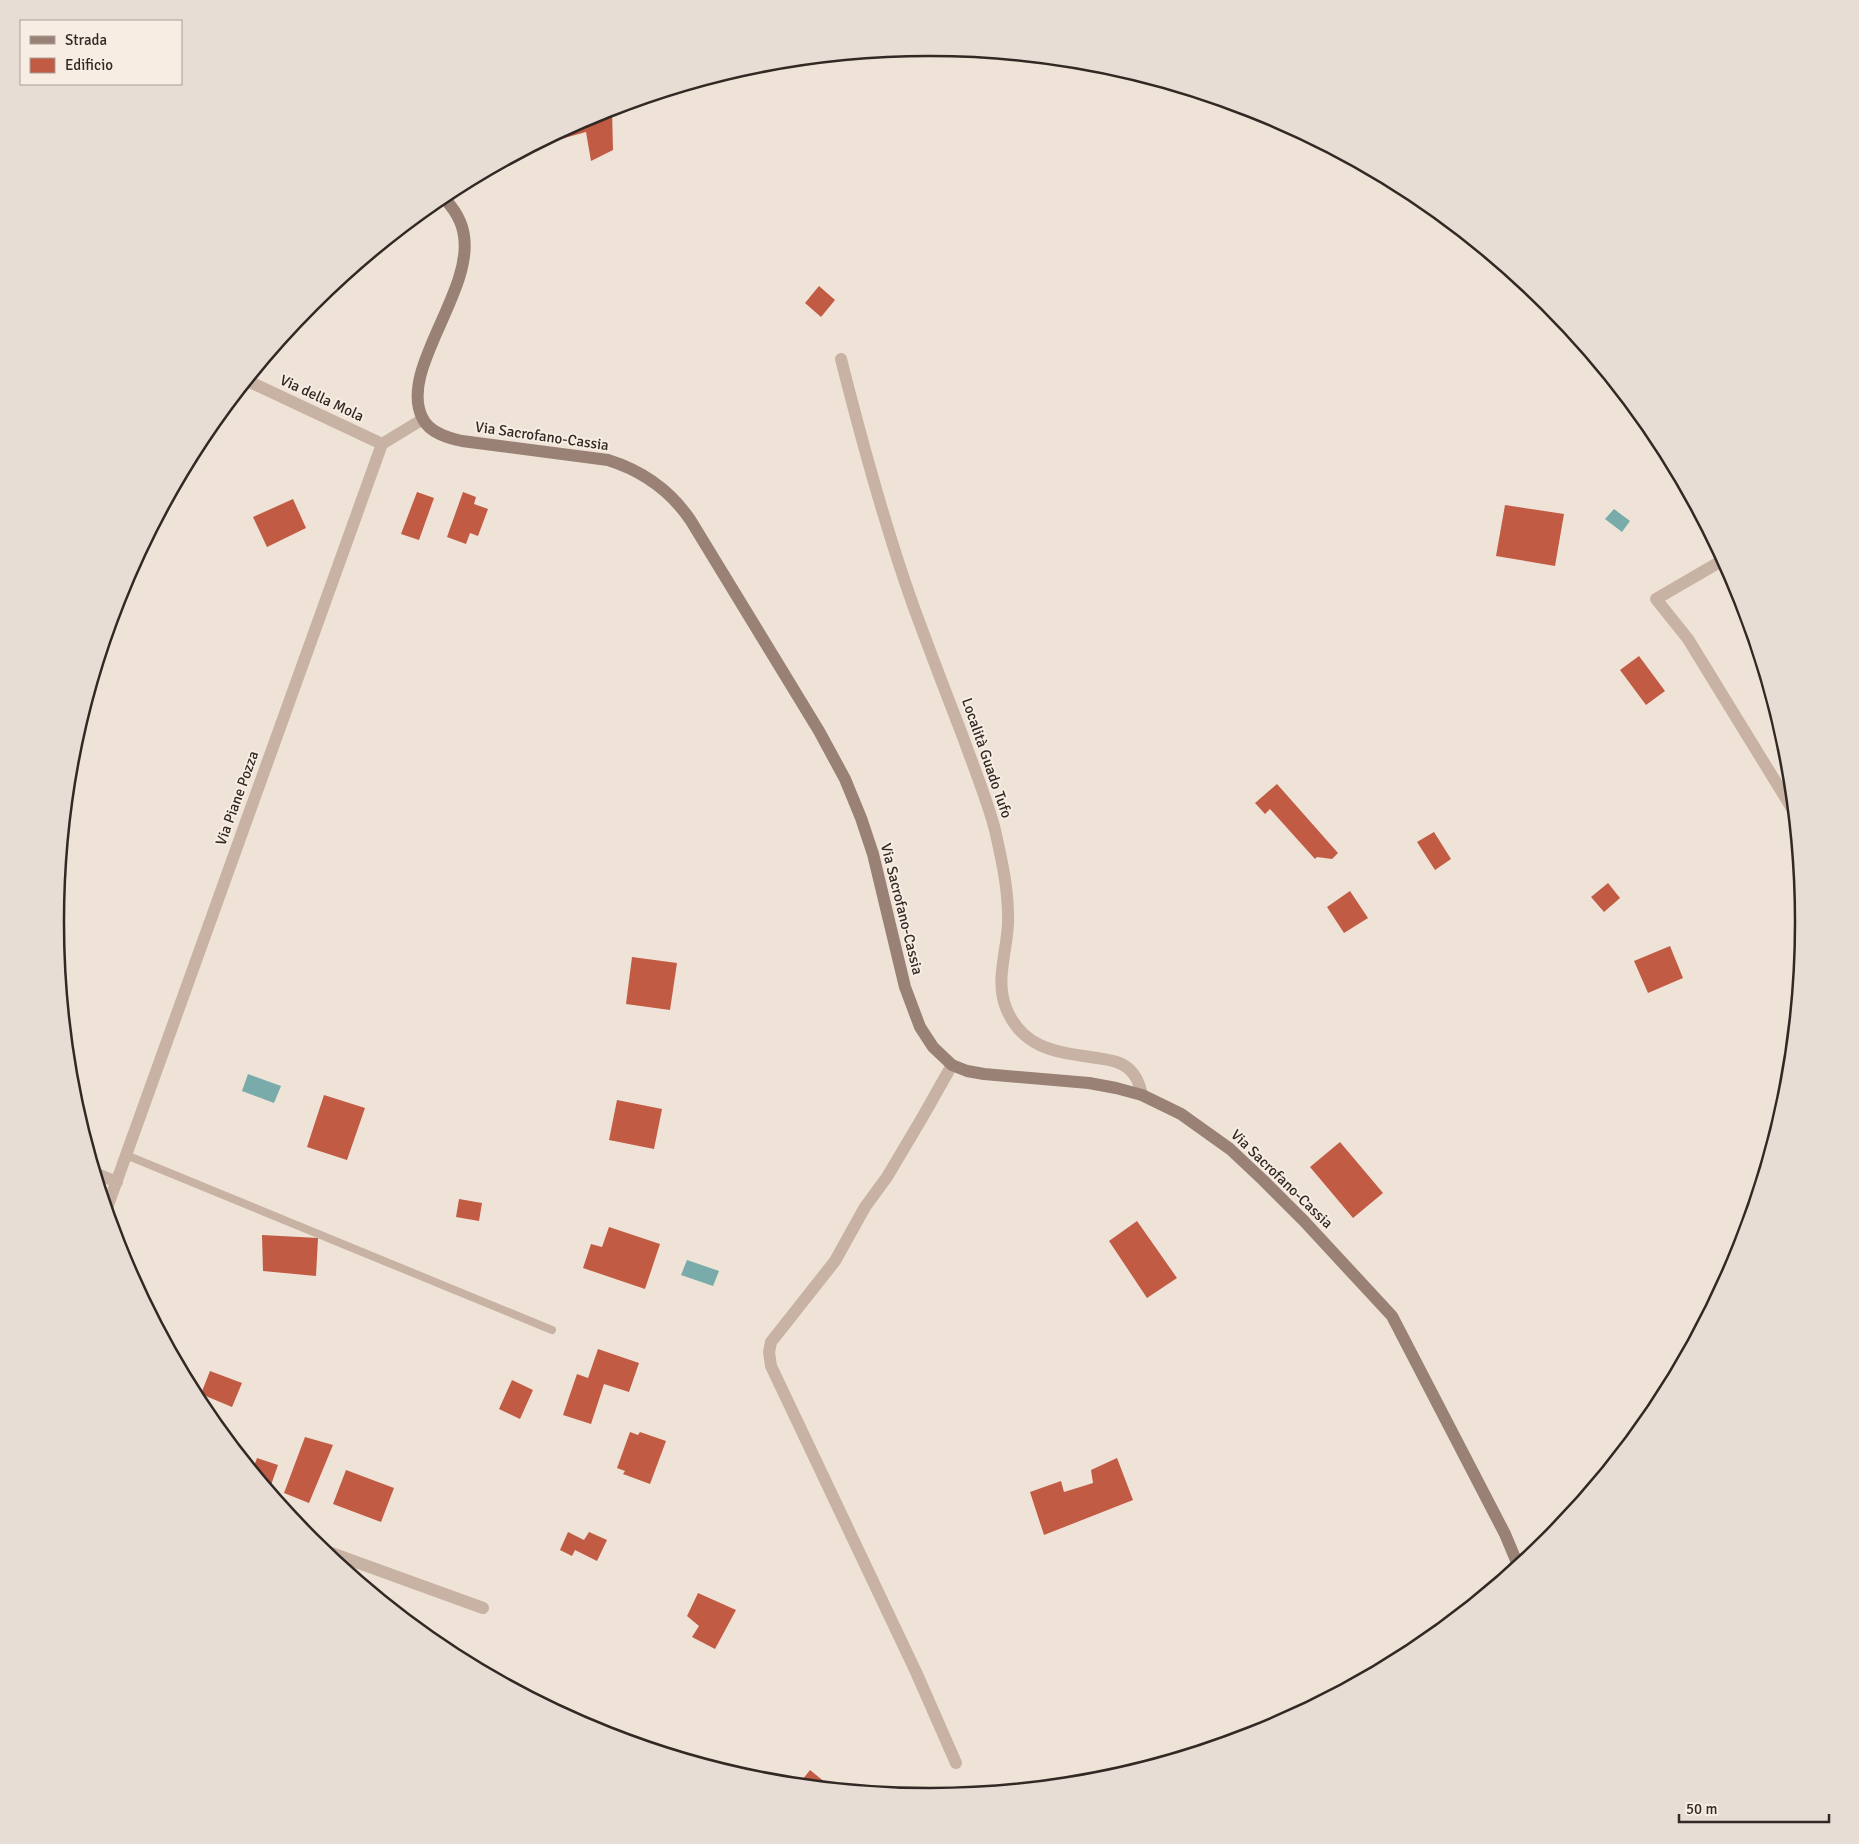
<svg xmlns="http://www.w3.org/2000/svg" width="1859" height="1844" viewBox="0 0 1859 1844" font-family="Signika,sans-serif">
<rect width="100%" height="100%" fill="#efe3d7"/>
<path fill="#78abaa" d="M1614,509l16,12 -8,11 -17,-13z
M248,1074l33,12 -7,17 -32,-12z
M687,1260l32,11 -6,15 -32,-11z"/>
<path fill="#c15b44" d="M612,109l1,41 -22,11 -5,-29 -36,10 -6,-1 51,-27z
M819,286l16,14 -14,17 -16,-14z
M417,492l17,6 -15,42 -18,-6z
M463,492l13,5 -2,7 14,5 -10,27 -8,-3 -4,11 -19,-7z
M293,499l13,29 -39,19 -14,-30z
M1505,505l59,9 -9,52 -59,-10z
M1639,656l26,35 -19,14 -26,-35z
M1277,784l61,69 -6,6 -15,-2 -2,2 -45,-50 -5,5 -10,-11z
M1434,832l17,27 -16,11 -18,-28z
M1608,883l12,15 -16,14 -13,-15z
M1350,891l18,27 -24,15 -17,-26z
M1670,946l13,32 -35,15 -14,-32z
M632,957l45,6 -7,47 -44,-6z
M324,1095l41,13 -18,52 -40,-13z
M617,1100l45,9 -8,40 -45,-9z
M1340,1142l43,51 -30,25 -43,-51z
M459,1199l23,4 -3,18 -23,-4z
M1137,1221l40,57 -30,20 -38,-57z
M609,1227l51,17 -15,45 -62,-21 8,-24 11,3z
M262,1235l56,3 -2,38 -53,-5z
M598,1349l41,14 -10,29 -25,-8 -13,40 -28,-9 14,-41 11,4z
M210,1371l32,12 -10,24 -31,-13z
M512,1380l21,10 -13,29 -21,-10z
M630,1432l8,3 2,-3 26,9 -16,43 -27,-10 2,-3 -8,-3z
M305,1437l28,8 -24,58 -25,-10z
M257,1458l21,7 -7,20 -7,-2 -11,-14z
M1117,1458l16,42 -89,35 -14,-43 31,-11 3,11 29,-9 -2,-13z
M346,1470l48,18 -13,34 -48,-18z
M568,1532l16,8 5,-8 18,8 -10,21 -22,-11 -3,6 -12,-6z
M698,1593l38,17 -21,39 -23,-12 7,-11 -12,-10z
M810,1770l21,17 -32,-3z"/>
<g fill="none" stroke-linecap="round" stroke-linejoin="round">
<path stroke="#c7b2a4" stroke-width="8" d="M126,1155l426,175"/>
<path stroke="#c7b2a4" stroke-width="12" d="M841,359c21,83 43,165 72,246 16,44 33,88 50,132 11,31 24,62 32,93 7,31 14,62 13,93 -1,29 -13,57 -2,85 17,42 52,44 91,50 12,2 23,3 32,11 8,7 11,16 13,26
M248,381l134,63
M1723,560l-67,39 32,40 105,171
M952,1065l-30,53 -35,59 -22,30 -30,54 -64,81 -2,10 2,14 145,306 40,91
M97,1174l20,8
M107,1208l275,-764 41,-25
M323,1550l160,58"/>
<path stroke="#9a8176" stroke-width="12" d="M442,196c11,11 20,24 22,40 9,57 -67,136 -41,183 7,14 25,19 39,22l146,19c35,11 63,31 83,61l128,210 26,48 16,39 12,36 32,133 15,40 13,20 19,18 15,6 17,3 105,9 27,5 26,7 39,19 49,35 33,31 41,41 88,95 113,218 13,31"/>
</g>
<g text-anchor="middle" stroke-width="4" stroke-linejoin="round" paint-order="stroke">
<g font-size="15" fill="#322925" stroke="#f8ede3">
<text transform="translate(322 398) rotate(25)" y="5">Via della Mola</text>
<text transform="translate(542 436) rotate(8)" y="5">Via Sacrofano-Cassia</text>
<text transform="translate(987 758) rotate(71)" y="5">Località Guado Tufo</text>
<text transform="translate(237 798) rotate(-70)" y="5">Via Piane Pozza</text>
<text transform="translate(902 909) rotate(76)" y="5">Via Sacrofano-Cassia</text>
<text transform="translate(1282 1179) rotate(44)" y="5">Via Sacrofano-Cassia</text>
</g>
</g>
<path d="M0 0H1859V1844H0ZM929 56H930A865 865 0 0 1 1795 921V923A865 865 0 0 1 930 1788H929A865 865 0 0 1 64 923V921A865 865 0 0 1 929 56Z" fill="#e8ddd4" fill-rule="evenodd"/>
<path fill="none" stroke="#322925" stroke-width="2.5" d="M929 56H930A865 865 0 0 1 1795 921V923A865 865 0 0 1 930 1788H929A865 865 0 0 1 64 923V921A865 865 0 0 1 929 56Z"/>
<rect x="20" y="20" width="162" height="65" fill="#f8ede3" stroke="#a99f97"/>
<rect x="30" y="36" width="25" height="8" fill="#9a8176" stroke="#a99f97"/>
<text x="65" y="45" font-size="15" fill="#322925">Strada</text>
<rect x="30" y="58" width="25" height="15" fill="#c15b44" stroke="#a99f97"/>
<text x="65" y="70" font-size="15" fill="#322925">Edificio</text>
<path d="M1679 1814v8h150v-8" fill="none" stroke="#322925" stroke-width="2.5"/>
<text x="1686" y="1814" font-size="15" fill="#322925" stroke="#f8ede3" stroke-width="4" paint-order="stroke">50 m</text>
</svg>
